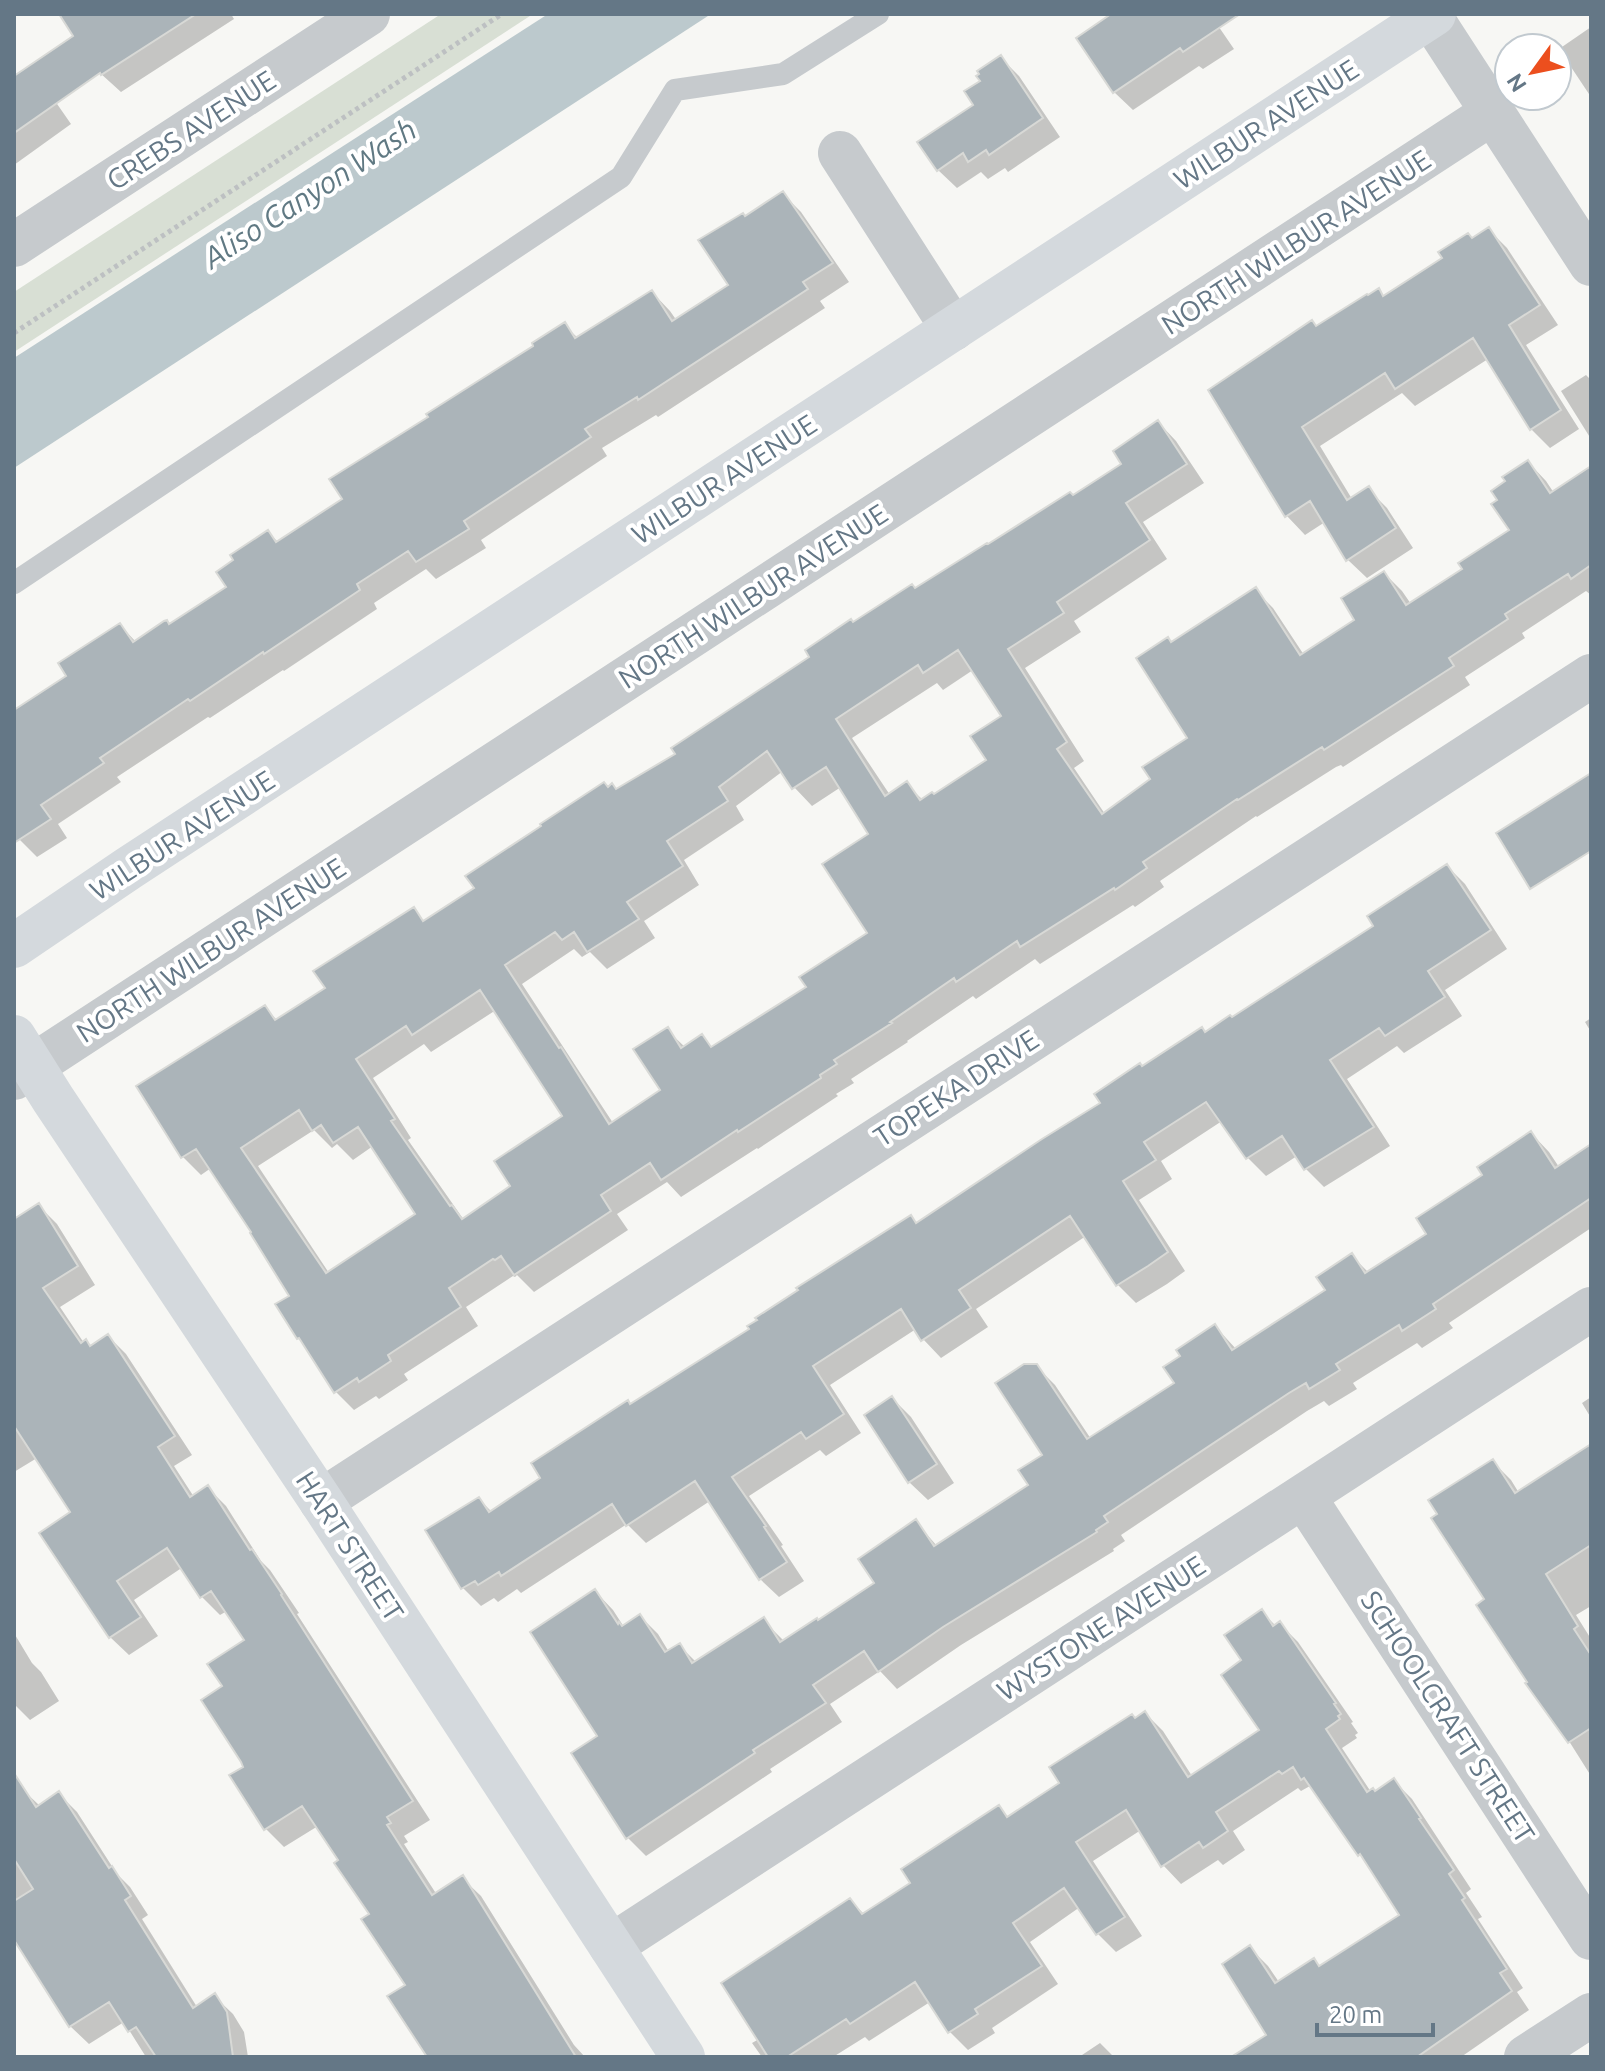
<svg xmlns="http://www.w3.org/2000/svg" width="1605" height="2071" viewBox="0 0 1605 2071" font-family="Ubuntu,sans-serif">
<rect width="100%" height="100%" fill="#f7f7f4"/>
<path fill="#d8dfd4" d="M441,14h92l-519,338v-60z"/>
<path fill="#bcc9cd" d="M548,14h163l-697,454v-110z"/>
<path fill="#0003" fill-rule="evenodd" d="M61,14h170l3,5 -113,73 -21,-19z
M1122,14h88l24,35 -31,20 -4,-3 -66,44 -19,-18z
M1591,27v70l-32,-48z
M1001,58l18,18 41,61 -52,35 -3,-4 -17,11 -7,-7 -24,16 -19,-18 38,-65 6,-24z
M14,79l32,9 25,36 -57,41z
M783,194l18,18 48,70 -29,19 5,7 -167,109 -2,-2 -54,33 5,8 -126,84 5,8 -50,31 -10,-10 -52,34 3,6 -93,62 -1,-1 -73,48 -2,-1 -91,60 4,5 -63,42 9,14 -30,19 -23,-23v-121l55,-36 51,-52 16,17 34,-16 58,-39 40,-55 11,11 66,-43 219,-175 14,13 74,-46 18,19 7,10 54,-35 15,-68z
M1489,230l18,18 51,77 -32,20 53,84 -29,19 -19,-19 -43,-70 -73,47 -13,-13 -82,53 32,53 16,-10 19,19 26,40 -46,30 -19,-18 -23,-38 -20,13 -18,-19 -77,-125 168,-100 7,6z
M1586,375l5,5v59l-30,-48z
M1158,422l18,19 28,42 -61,39 24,37 -93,62 7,11 -56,36 59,93 -10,7 31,46 48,-35 37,-40 -18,-95 83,-54 18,18 31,47 52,-35 28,-47 18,18 9,13 54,-35 47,-39 16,-68 18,19 8,12 37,-24v126l-5,-4 -64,42 3,5 -60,39 5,8 -127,82 -2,-2 -5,2 -79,50 -1,-1 -96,65 4,6 -29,20 -2,-2 -93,59 -5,-5 -59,40 -3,-3 -66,45 1,1 -57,37 3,4 -18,11 2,2 -80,53 -1,-1 -76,49 -14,-15 -50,32 11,16 -94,62 -17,-17 -2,2 -2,-1 -47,31 12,19 -74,48 4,6 -29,19 -3,-3 -22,14 -18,-18 -31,-48 -14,-48 -80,-128 -10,7 -18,-18 82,-149 13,13 49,-32 86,-79 12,12 52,-34 131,-100 9,3 61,-36 134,-97 42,-34 62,-34 157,-93 51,-32zM973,670l30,47 -14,43 -55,36 -11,4 -17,-16 -16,11 -38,-57 85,-55 6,7zM783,771l11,16 18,19 29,-19 29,47 -1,100 -61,54 -95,60 -11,-11 -16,11 -19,-18 -5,61 -49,32 -91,-139 52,-35 8,8 8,-5 17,17 48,-31 -11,-17 55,-36 -15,-25 60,-40 -8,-14zM496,1010l69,107 -52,70 -49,33 -56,-80 3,-2 -38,-60 51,-34 7,8zM314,1130l18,18 5,-4 16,16 20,-14 45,68 -89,59 -71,-107z
M1447,866l18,18 42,65 -62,41 17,26 -58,37 -7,-7 -50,33 43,67 -66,41 -19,-19 -8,-12 -31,20 -19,-19 -25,-36 -61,40 11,18 -33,21 46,71 -18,13 -31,19 -18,-18 -32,-49 -110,73 12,18 -47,31 -18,-19 -7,-10 -86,56 31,48 -35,23 -6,-6 -71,46 34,49 -2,1 23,35 -25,16 -19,-18 -50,-78 -64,42 -19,-19 -106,69 -4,-4 -19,13 -4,-4 -13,8 -18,-18 16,-89 13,13 51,-34 88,-72 286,-181 186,-122 40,-35 89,-49 144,-92z
M1591,1018v14l-6,-10z
M1531,1133l18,19 10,15 32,-21v82l-142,95 4,5 -31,20 -5,-5 -64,40 4,6 -28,17 -5,-5 -17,10 -186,124 4,6 -12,8 1,2 -153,94 -64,44 -17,-18 -50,33 12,18 -72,47 2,3 -126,84 -18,-18 -54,-85 25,-17 -4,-145 18,19 11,17 16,-11 18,18 11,18 10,-7 18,18 66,-43 21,21 34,-19 58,-39 40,-61 21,24 93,-61 14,-29 -8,-90 19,19 36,54 86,-56 6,-26 32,-31 22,24 91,-59 24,-35 17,17 60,-39 56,-58z
M39,1206l18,18 38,61 -35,22 24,36 2,-1 5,5 17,-11 18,18 66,101 -18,11 20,31 14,-9 18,18 35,55 9,9 29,43 -2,1 133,206 -26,16 4,6 -4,2 33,51 25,-17 19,18 93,149 11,12h-156l-21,-71 -37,-72 -53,-88 -34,21 -18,-18 -21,-62 -20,-80 22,-47 -20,-29 -7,4 -18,-18 -19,-30 -49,33 24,36 -29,19 -19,-18 -37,-124 -36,-55 -23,14v-257l3,4z
M1591,1397v21l-9,-15z
M892,1398l19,19 43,66 -26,17 -19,-18z
M1591,1446v160l-15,9 15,24v137l-29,-46 -75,-130 6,-138 18,18 8,13z
M1262,1612l14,14 4,-2 18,18 55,80 -2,1 7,10 -3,2 2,3 -15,10 29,44 4,1 18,-13 19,19 59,90 -5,4 16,24 -4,2 45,69 -6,4 12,18 -68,47h-226l34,-22 -19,-87 18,18 11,16 42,-14 80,-53 -33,-52 -9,-9 -49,-68 -9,5 -3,-3 -65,43 12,19 -22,15 -5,-5 -37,24 -18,-19 -22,-35 -48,31 49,75 -26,16 -18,-18 -18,-27 -50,35 28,42 -66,44 3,5 -27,17 -18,-18 -20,-30 -61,39 -4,-4 -32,20h-71l-10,-14 7,-4 91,-139 15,15 48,-32 86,-75 10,10 53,-34 73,-64 10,-7 18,18 29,45 70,-45 -18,-70z
M14,1633l18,30 9,9 18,29 -29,19 -16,-16z
M22,1789l18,17 19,-12 18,18 40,62 13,13 18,28 -6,4 55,88 17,-11 19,18 11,18 4,25h-102l-22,-35 -35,22 -19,-18 -56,-90v-142z
M1100,2043l14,14h-35z"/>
<path fill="#abb4b9" stroke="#d8d9d6" stroke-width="2" fill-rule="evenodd" d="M59,14h137l-95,61 -1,-2 -86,60v-57l59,-40z
M1111,14h129l-57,38 -3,-4 -67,45 -37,-55z
M1001,55l42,63 -54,37 -3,-5 -18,12 -5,-9 -26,18 -20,-29 56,-37 -9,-14 16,-10 -4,-5 3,-2 -2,-3z
M783,191l50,72 -30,19 5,7 -170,111 -1,-3 -52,32 6,8 -127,84 5,8 -53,33 -8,-11 -51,33 3,6 -96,64 -1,-2 -73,49 -2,-2 -88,59 4,5 -63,42 10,14 -37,24v-133l52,-34 -8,-13 62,-40 13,19 31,-21 3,-1 2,4 57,-37 -10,-15 17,-12 -3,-5 38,-25 8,12 66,-43 -13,-20 99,-62 -2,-3 107,-68 -1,-3 33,-21 10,16 77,-48 20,31 56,-36 -30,-45 45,-27 2,3z
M1489,227l51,78 -31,20 52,85 -31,20 -57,-92 -78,51 -10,-16 -83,54 45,73 22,-14 27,42 -50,33 -36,-60 -25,16 -77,-127 104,-70 4,6 51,-32 1,1 11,-7 4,8 59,-38 -4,-6 30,-19 4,5z
M1158,420l29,44 -61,39 24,37 -93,62 7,11 -56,36 59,93 -10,7 45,65 48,-35 -8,-12 45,-29 -51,-80 32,-21 3,5 85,-55 44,68 54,-35 -13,-22 43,-27 22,34 56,-36 -4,-6 51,-33 -18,-26 6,-4 -6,-9 14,-10 -3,-4 26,-17 22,33 41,-27v99l-20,14 -3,-5 -63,40 3,5 -59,39 5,8 -130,84 -2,-3 -5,3 -79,50 -1,-1 -94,63 4,6 -32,22 -1,-2 -94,59 -3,-6 -61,41 -2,-4 -64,44 2,1 -58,37 3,4 -17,11 1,3 -83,54 -1,-2 -76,50 -11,-17 -49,32 10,16 -97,64 -13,-19 -6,4 -2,-1 -44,29 12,19 -73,48 3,6 -32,21 -2,-4 -23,15 -35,-55 -2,1 -22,-35 14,-8 -39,-63 1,-1 -55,-83 -15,9 -45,-72 129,-81 10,15 50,-32 -12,-17 101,-64 9,14 51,-33 -9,-12 76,-50 -1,-2 64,-42 4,5 4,-4 4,6 59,-35 -4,-6 138,-91 -4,-7 46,-31 2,3 59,-38 3,4 72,-45 1,1 82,-52 3,3 48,-31 -8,-13zM958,650l43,66 -31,20 16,24 -52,34 -2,-2 -12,8 -13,-19 -22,15 -49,-77 82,-54 5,8zM767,751l25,38 34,-22 42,67 -46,30 45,69 -68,44 7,10 -95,60 -9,-13 -21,14 -13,-21 -35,22 27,41 -51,34 -48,-77 -2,1 -54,-83 50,-33 7,8 12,-8 13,20 52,-33 -12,-17 56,-36 -16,-25 61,-40 -9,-14zM480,990l82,126 -68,45 16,25 -48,33 -10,-14 -2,1 -59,-85 4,-2 -39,-60 50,-33 6,9zM299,1110l13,21 9,-6 12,18 25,-16 57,87 -89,59 -85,-125z
M1591,773v78l-61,38 -34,-56z
M1447,864l44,66 -63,41 17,26 -60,39 -6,-8 -49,32 44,67 -70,43 -22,-34 -36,23 -40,-57 -62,40 12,18 -33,21 45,71 -20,14 -32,20 -46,-70 -111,74 12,18 -50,33 -20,-32 -88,57 31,48 -38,25 -5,-7 -69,45 34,49 -2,1 23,35 -28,18 -64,-99 -69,45 -14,-22 -111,72 -2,-4 -21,13 -3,-4 -14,8 -36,-59 54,-33 10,15 51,-34 -9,-15 97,-63 2,4 119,-75 -2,-3 10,-6 -2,-2 43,-28 -2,-2 115,-73 5,8 126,-84 58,-36 -6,-9 46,-31 2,3 60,-39 3,5 25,-17 2,2 141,-91 -6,-10z
M1531,1131l24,37 36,-24v54l-158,106 3,5 -34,22 -3,-6 -63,39 4,6 -31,19 -3,-6 -17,10 -185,123 4,6 -12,8 1,2 -154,95 -65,45 -14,-21 -51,34 13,18 -73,47 2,3 -129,86 -55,-86 26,-17 -67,-104 65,-43 23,35 1,-2 3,4 18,-12 25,38 15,-9 12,20 72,-46 16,25 37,-24 1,2 56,-37 -16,-24 58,-40 18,27 94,-61 -10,-15 24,-15 -47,-72 29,-19h13l50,75 87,-56 -11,-16 17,-11 -4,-6 39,-26 17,26 93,-60 -9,-13 36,-24 13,20 61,-39 -10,-16 66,-43 -5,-8z
M39,1203l39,63 -35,22 38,55 5,-4 4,7 18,-12 67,102 -17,11 32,50 18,-12 42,65 2,-1 30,45 -1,1 132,206 -26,16 4,6 -4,2 45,70 31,-20 113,182h-149l-40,-61 18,-11 -44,-66 8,-5 -35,-51 4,-3 -36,-54 -38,24 -35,-55 14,-8 -2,-5 -40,-62 21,-14 -15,-22 37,-24 -33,-49 -11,7 -33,-50 -50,33 24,36 -32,21 -70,-105 31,-21 -56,-86v-207z
M892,1396l45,68 -29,19 -44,-68z
M1591,1444v101l-45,29 32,52 -4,3 17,26v73l-23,15 -43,-60 2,-1 -51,-77 8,-6 -53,-81 6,-4 -9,-14 65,-41 22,34z
M1262,1609l11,17 7,-5 56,82 -2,1 7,10 -3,2 2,3 -14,10 41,63 6,-4 2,3 19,-13 27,40 -2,1 35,51 -5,4 16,24 -3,2 45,69 -7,4 12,18 -95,66h-186l35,-22 -44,-71 28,-19 25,38 39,-25 5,8 80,-51 -39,-61 -2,2 -54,-78 -3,2 -8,-13 -11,7 -3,-3 -63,41 12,19 -25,17 -4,-6 -38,25 -35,-57 -50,32 49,75 -29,18 -32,-47 -51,35 29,43 -67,43 3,5 -30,19 -33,-51 -65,42 -4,-5 -59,38h-19l-47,-74 129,-85 12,16 48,-31 -9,-14 98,-64 8,12 52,-34 -10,-16 83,-53 3,4 10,-7 43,66 71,-47 -38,-55 20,-15 -17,-25z
M14,1773l22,34 23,-16 50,77 3,-2 19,30 -6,4 68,108 22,-15 12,19 6,45h-77l-20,-30 -8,5 -19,-30 -40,25 -55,-87v-39l19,-12 -19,-30z"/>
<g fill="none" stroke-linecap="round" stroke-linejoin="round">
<path stroke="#bdc0c2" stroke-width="5" stroke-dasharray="4 4" stroke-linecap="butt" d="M14,333l488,-319"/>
<path stroke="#c6cacd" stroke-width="22" d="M14,583l607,-406 54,-87 108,-16 95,-60"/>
<path stroke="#c6cacd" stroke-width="44" d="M1430,16l161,248
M840,153l113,176
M14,245l354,-231
M14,1078l1478,-965
M1304,1497l287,441
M321,1501l1270,-825
M611,1946l980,-637
M1526,2057l65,-42"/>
<path stroke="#d4d9dd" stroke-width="44" d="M14,946l115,-78 1305,-854
M14,1037l39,62 268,402 362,556"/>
</g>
<g text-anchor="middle" stroke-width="8" stroke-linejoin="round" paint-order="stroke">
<g font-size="28" fill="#647786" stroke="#fff">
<text transform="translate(1266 124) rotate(-33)" y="10">WILBUR AVENUE</text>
<text transform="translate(191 130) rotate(-33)" y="10">CREBS AVENUE</text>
<text transform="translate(1296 242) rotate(-33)" y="10">NORTH WILBUR AVENUE</text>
<text transform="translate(724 479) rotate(-33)" y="10">WILBUR AVENUE</text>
<text transform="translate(753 596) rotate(-33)" y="10">NORTH WILBUR AVENUE</text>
<text transform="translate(182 835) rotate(-33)" y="10">WILBUR AVENUE</text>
<text transform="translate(211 950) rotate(-33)" y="10">NORTH WILBUR AVENUE</text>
<text transform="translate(956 1088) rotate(-33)" y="10">TOPEKA DRIVE</text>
<text transform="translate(350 1546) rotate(57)" y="10">HART STREET</text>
<text transform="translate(1101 1628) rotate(-33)" y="10">WYSTONE AVENUE</text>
<text transform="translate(1448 1717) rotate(57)" y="10">SCHOOLCRAFT STREET</text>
</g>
<g font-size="30" font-style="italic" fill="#607983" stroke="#fff">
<text transform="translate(310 194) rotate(-33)" y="10">Aliso Canyon Wash</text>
</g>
</g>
<rect width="1605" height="2071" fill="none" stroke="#647786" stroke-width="32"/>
<g transform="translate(1533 72) rotate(237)"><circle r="38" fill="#ffffff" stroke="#c1c9cf" stroke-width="2"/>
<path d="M0-6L14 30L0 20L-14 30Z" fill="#ec4f1e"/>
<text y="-12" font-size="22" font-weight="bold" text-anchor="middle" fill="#647786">N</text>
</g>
<path d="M1317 2023v12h116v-12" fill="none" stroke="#647786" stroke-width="4"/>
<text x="1329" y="2023" font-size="24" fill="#647786" stroke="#ffffff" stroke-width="6" paint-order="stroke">20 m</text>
</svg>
